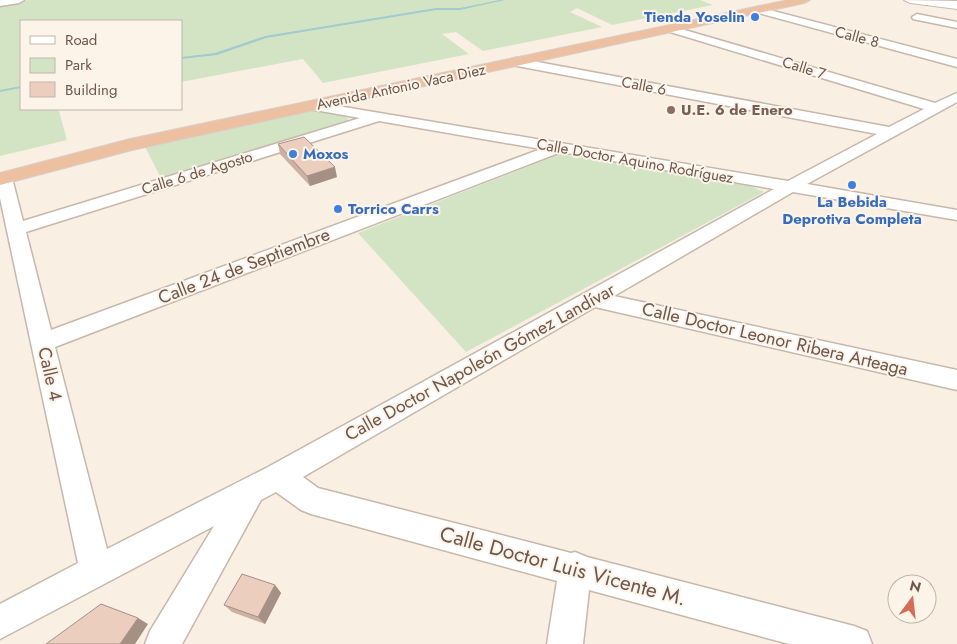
<svg xmlns="http://www.w3.org/2000/svg" width="957" height="644" viewBox="0 0 957 644" font-family="Jost,sans-serif">
<rect width="100%" height="100%" fill="#f9efe3"/>
<path fill="#d3e4c4" d="M29,0h671l13,5 -101,20 -35,-17 -7,4 32,15 -119,24 -27,-19 -14,2 27,20 -146,29 -20,-24 -122,23v-61h-160v88h43l-5,2 8,29 -67,16v-151z
M312,111l24,2 12,5v2l-186,60 -17,-33z
M560,154l184,29 20,9 -298,160 -108,-119z"/>
<g fill="none" stroke-linecap="round" stroke-linejoin="round">
<path fill="#a2cbd0" fill-rule="evenodd" d="M500,0h5l-45,10h-24l-170,28 -49,17 -36,4v-2l34,-4 50,-17 171,-28h24z
M935,0l22,1v2l-21,-2z
M21,86v2l-21,4v-2z"/>
<defs>
<path id="minor" d="M0,0h24l-5,3 -19,3z
M758,7l199,52v8l-202,-55v-4z
M917,14l40,8v6l-44,-9 -1,-2z
M671,26l264,77 22,-10v9l-150,82 150,26v10l-164,-28 -179,104 343,74v20l-362,-83 -292,170 15,11 253,65 4,-1 12,5 267,69 13,5 5,13h-83l-200,-54 -6,54h-36l10,-63 -246,-67 -10,-4 -25,-18 -15,8 -79,144h-37l5,-13 64,-105 -214,113v-35l78,-41 -78,-365v-24h10l2,4 11,43 337,-103 -51,-9 -2,-3 2,-3 5,-1 474,79 89,-47 -365,-69 -2,-3 2,-3 4,-1 373,69 35,-18 -257,-78 -1,-2 1,-2zM379,121l162,28 -490,181 -25,-98zM561,152l213,37 -506,278 -161,82 -52,-202z"/>
<path id="secondary" d="M904,0l53,1v8l-47,-6z"/>
<path id="trunk" d="M788,0h22l-6,3 -672,147 -132,35v-12l130,-34z"/>
</defs>
<use href="#minor" stroke="#c8b7ab" stroke-width="3"/>
<use href="#secondary" stroke="#cdb9ac" stroke-width="2"/>
<use href="#trunk" stroke="#d6d0cd" stroke-width="2"/>
<use href="#minor" fill="#fff" fill-rule="evenodd"/>
<use href="#secondary" fill="#fff" fill-rule="evenodd"/>
<use href="#trunk" fill="#eec0a2" fill-rule="evenodd"/>
</g>
<path fill="#cab1a3" d="M278,144l59,33 -27,9 -30,-32z
M275,585l6,8 -16,31 -33,-12 -8,-7z"/>
<path fill="#a49085" d="M335,167l2,10 -27,9 -3,-10z
M275,585l6,8 -16,31 -7,-7z
M138,618l10,6 -13,20h-15z"/>
<path fill="#ebcebe" stroke="#a49085" d="M304,137l31,30 -28,9 -29,-32z
M242,574l33,11 -17,32 -34,-12z
M101,604l37,14 -18,26h-74z"/>
<g fill="#3f7fe0" stroke="#fcf4e9" stroke-width="2">
<circle cx="755" cy="17" r="5"/>
<circle cx="293" cy="154" r="5"/>
<circle cx="852" cy="185" r="5"/>
<circle cx="338" cy="209" r="5"/>
</g>
<circle fill="#8d6e63" stroke="#fcf4e9" stroke-width="2" cx="671" cy="110" r="5"/>
<g text-anchor="middle" stroke-width="4" stroke-linejoin="round" paint-order="stroke">
<g font-size="15" font-weight="bold" fill="#366cbe" stroke="#fcf4e9" text-anchor="start">
<text x="745" y="22" text-anchor="end">Tienda Yoselin</text>
<text x="303" y="159">Moxos</text>
<text x="852" y="207" text-anchor="middle">La Bebida<tspan x="852" dy="17">Deprotiva Completa</tspan></text>
<text x="348" y="214">Torrico Carrs</text>
</g>
<g font-size="15" fill="#6e564c" stroke="#fcf4e9">
<text transform="translate(857 37) rotate(15)" y="5">Calle 8</text>
<text transform="translate(804 68) rotate(17)" y="5">Calle 7</text>
<text transform="translate(644 86) rotate(11)" y="5">Calle 6</text>
<text transform="translate(401 87) rotate(-12)" y="5">Avenida Antonio Vaca Diez</text>
<text transform="translate(635 161) rotate(10)" y="5">Calle Doctor Aquino Rodríguez</text>
<text transform="translate(197 173) rotate(-17)" y="5">Calle 6 de Agosto</text>
</g>
<g font-size="15" font-weight="bold" fill="#785e54" stroke="#fcf4e9" text-anchor="start">
<text x="681" y="115">U.E. 6 de Enero</text>
</g>
<g font-size="18" fill="#6e564c" stroke="#fcf4e9">
<text transform="translate(244 266) rotate(-21)" y="6">Calle 24 de Septiembre</text>
<text transform="translate(775 339) rotate(13)" y="6">Calle Doctor Leonor Ribera Arteaga</text>
<text transform="translate(480 362) rotate(-29)" y="6">Calle Doctor Napoleón Gómez Landívar</text>
<text transform="translate(50 374) rotate(77)" y="6">Calle 4</text>
</g>
<g font-size="21" fill="#6e564c" stroke="#fcf4e9">
<text transform="translate(563 566) rotate(15)" y="7">Calle Doctor Luis Vicente M.</text>
</g>
</g>
<rect x="20" y="20" width="162" height="90" fill="#fcf4e9" stroke="#c3b5aa"/>
<rect x="30" y="36" width="25" height="8" fill="#ffffff" stroke="#c3b5aa"/>
<text x="65" y="45" font-size="15" fill="#6e564c">Road</text>
<rect x="30" y="58" width="25" height="15" fill="#d3e4c4" stroke="#c3b5aa"/>
<text x="65" y="70" font-size="15" fill="#6e564c">Park</text>
<rect x="30" y="82" width="25" height="15" fill="#ebcebe" stroke="#c3b5aa"/>
<text x="65" y="95" font-size="15" fill="#6e564c">Building</text>
<g transform="translate(912 599) rotate(15)"><circle r="24" fill="#fcf4e9" stroke="#c3b5aa"/>
<path d="M0-4L9 19L0 12L-9 19Z" fill="#d56c56"/>
<text y="-8" font-size="14" font-weight="bold" text-anchor="middle" fill="#6e564c">N</text>
</g>
</svg>
